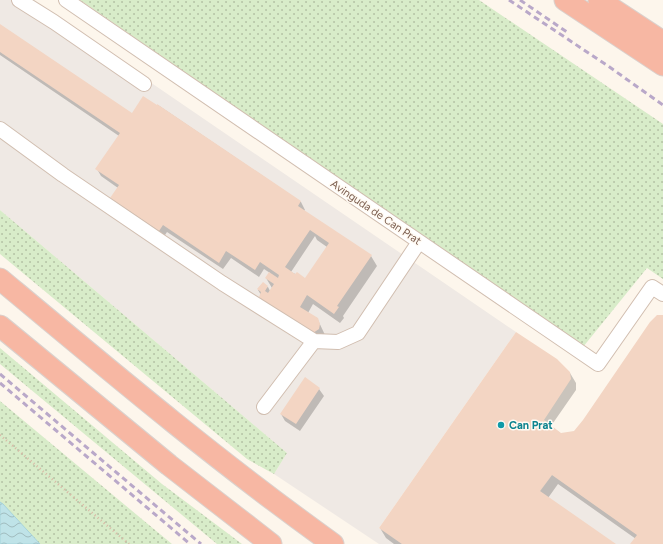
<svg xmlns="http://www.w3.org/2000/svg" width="663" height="544" viewBox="0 0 663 544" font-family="Figtree,sans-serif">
<defs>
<pattern id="grass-dots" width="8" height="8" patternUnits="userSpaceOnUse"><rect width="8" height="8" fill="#d8ecc9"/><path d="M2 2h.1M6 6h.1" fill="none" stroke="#b4c2a5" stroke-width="1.8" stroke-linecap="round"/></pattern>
<pattern id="water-waves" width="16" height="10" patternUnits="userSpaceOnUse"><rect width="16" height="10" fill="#bfe3e8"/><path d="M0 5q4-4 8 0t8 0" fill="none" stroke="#a0bbbe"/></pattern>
</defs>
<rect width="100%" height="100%" fill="#fdf6ec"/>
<path fill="#efe9e4" d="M0,0h30l486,332 -137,196 23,16h-23l-105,-70 13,-21 -287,-243z
M552,475l99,69h-149z"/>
<path fill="url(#grass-dots)" d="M80,0h399l184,124v155l-16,-11 -64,79z
M0,210l287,243 -13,21 -27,-15 -247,-205z
M0,348l162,136 80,60h-25l-217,-180z
M0,401l149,124 23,19h-132l-40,-42z"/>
<path fill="url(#water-waves)" stroke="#a5d3da" d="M0,502l3,2 37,40h-40z"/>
<path fill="#0003" fill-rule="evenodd" d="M0,25l132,89 26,-9 143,97 4,8 -1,1 67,45 6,10 -34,50 1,2 -4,5 -27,-19 -5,9 9,5 8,17 -1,5 -58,-33 -6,-10 1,-2 -3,-5 10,-3 2,4 2,-3 -6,-10 4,-5 -6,-4 -5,8 -28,-19 -8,11 -56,-37 -4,6 -47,-33 -4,-7 6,-10 -17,-12 -4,-7 22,-33 -119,-81zM315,236l2,4 10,7 -21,32 -15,-7z
M663,316v228h-32l5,-5 -78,-55 -10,14 66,46h-220l-8,-6 -6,-10 190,-155 6,10v7l-25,36 10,8 14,-2z
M305,379l14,10 5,7 -24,35 -15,-10 -4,-7z"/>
<path fill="#f3d5c3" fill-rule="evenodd" d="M0,24l132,89 11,-17 14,9v-1l144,97 -3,5 74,49 -35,51 2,1 -5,7 -27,-19 -7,12 18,11 2,6 -1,5 -6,4 -51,-33h1l-4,-3 2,-5 -4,-3 6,-7 5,4 -3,5 3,2 6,-9 -9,-6 4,-6 9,6 1,-3 -19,-13 -5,8 -29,-19 -7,12 -56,-38 -4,6 -49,-33 9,-13 -24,-16 25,-36 -120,-81zM310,230l19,13 -24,35 -8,-6 -2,2 -10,-7z
M657,315h6v229h-33l7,-9 -85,-60 -12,16 76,53h-214l-23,-16 137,-196 41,27 13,13 1,7 -27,41 17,13 13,-2 9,-11 67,-98z
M305,377l15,11 -24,36 -16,-10z"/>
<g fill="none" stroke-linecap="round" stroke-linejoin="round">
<defs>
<path id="minor" d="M19,0l35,22 90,62
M66,0l532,364 54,-77 11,7
M0,129l63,46 159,108 92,58 24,1 20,-9 61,-91
M264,407l50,-66"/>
<path id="highway" d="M565,0l98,65
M599,0l64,42
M0,279c109,91 217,182 333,265
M0,326l169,139 102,79"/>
</defs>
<use href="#minor" stroke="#d1beb0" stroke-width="16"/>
<use href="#highway" stroke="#dad1cd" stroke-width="23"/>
<path stroke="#d9b8a5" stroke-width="2.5" stroke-dasharray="1 3" stroke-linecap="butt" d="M0,435l129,109"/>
<use href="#minor" stroke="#fff" stroke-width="14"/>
<use href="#highway" stroke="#f7b7a3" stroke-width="21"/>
<path stroke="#b9a8c9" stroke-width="3" stroke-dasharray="6 4" stroke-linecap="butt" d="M509,0l99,66 55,39
M520,0l47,32
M0,374l201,170
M0,383l190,161"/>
</g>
<circle fill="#0f9aa8" stroke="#fffaf3" stroke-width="1.5" cx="501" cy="425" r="4"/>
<g text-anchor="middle" stroke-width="3" stroke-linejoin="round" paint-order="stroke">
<g font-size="11" fill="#7a5c4d" stroke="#fffaf3">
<text transform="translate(376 212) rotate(34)" y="4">Avinguda de Can Prat</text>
</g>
<g font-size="11" font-weight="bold" fill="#0d838f" stroke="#fffaf3" text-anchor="start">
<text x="509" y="429">Can Prat</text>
</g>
</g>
</svg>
